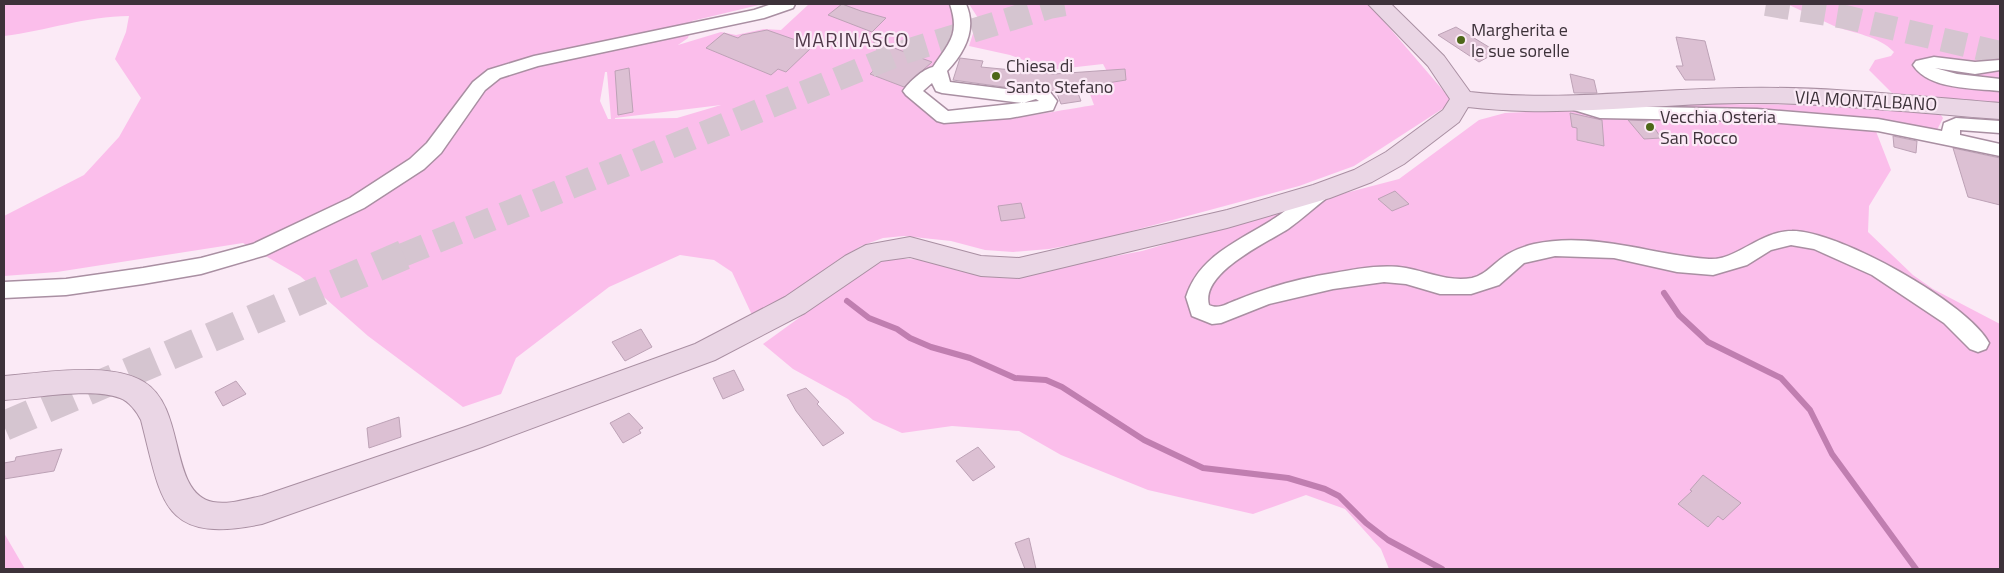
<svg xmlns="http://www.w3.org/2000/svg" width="2004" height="573" viewBox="0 0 2004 573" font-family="'Titillium Web',sans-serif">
<rect width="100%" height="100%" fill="#fbeaf6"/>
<path fill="#fbbeeb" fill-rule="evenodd" d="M4,4h759l-71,17 -4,17 -10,7 43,-13 15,3 28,-6 17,1 28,-26h141l6,6 12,22 -63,60c12,9 24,21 37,28 19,10 125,-11 152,-15l-6,-16 26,-4 -11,-21 -53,6 -40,-15 -41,-9 9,-28 -9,-14h400l84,98 -99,64 -55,20 -197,53 -53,10 -36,3 -28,-2 -34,-9 -47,-5 -21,2 -22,8 -23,14 -42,30 -44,25 -20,-43 -18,-12 -34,-5 -71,32 -93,71 -15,36 -38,13 -95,-71 -68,-60 -57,-33 -186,29 -53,4v-60l80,-41 35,-38 22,-39 -26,-39 11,-27 3,-16c-43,0 -83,15 -125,20zM605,72h2l4,47h-3l-8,-18zM721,105l-44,13 -62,1v-1z
M1787,4h213v100l-107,-10 -24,-24 6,-10 16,-4 3,-4c-15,-16 -41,-19 -60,-26 -16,-7 -31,-15 -47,-22z
M1694,104l157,1 87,6 5,7 -6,12 -65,-9 19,49 -22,36 -1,26 45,43 20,14 67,35v245h-611l-8,-20 -36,-40 -39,-14 -53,19 -105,-24 -87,-35 -42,-24 -67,-5 -50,7 -29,-13 -25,-21 -55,-30 -30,-25 98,-71 27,-15 39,2 32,11 54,7 35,-9 94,-18 146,-43 111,-29 80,-59 26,-7z
M4,533l21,36h-21z"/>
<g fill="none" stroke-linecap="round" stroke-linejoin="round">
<path stroke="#c07eb0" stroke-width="6" d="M1664,293l15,22 29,27 73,36 29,32 22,44 84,115
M847,301l22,17 28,11 13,9 21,9 39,11 45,20 31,2 16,7 82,53 59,28 85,10 37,11 14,7 27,27 22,17 54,29"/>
</g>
<path fill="#dcc0d3" stroke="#bda2b6" d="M842,4l19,7 25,7 -14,14 -44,-17z
M1456,27l41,25 -18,10 -41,-27z
M767,30l43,15 -2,2 3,1 -25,24 -8,-3 -7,6 -65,-27 18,-15 14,5 4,-3z
M1676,37l29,4 10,39h-30l-9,-14h7z
M873,40l37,14 22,8 -28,25 -34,-13 12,-12z
M960,58l23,3 -2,6 73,7 71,-5 1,11 -50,8 5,13 -20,3 -5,-13 -5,-1 -10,-7 -15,5h-15l-58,-8z
M629,68l4,44 -15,3 -3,-44z
M1570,74l24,6 3,13h-23z
M1570,113l32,7 2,26 -27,-6v-12l-5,-1z
M1628,120l22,1 11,17 -17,1z
M1893,136l24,5 -1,12 -22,-6z
M1953,148l47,10v47l-32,-8z
M1395,191l14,13 -17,7 -14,-12z
M1021,203l4,15 -24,3 -3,-15z
M641,329l11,18 -27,14 -13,-19z
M734,370l10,20 -21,9 -10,-21z
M236,381l10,13 -23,12 -8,-14z
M806,388l13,14 -2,2 27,29 -21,13 -27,-35 -9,-16z
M629,413l14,15 -4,2 2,3 -18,10 -13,-20z
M399,417l2,20 -32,11 -2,-20z
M978,447l17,20 -22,14 -17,-20z
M62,449l-8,22 -50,8v-16l11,-2 1,-4z
M1703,475l38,28 -18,17 -5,-4 -10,11 -30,-23 14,-13 -2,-1z
M1029,538l7,31h-11l-10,-26z"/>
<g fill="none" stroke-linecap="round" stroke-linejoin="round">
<path stroke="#d5c5d0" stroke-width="24" stroke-dasharray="24 12" stroke-linecap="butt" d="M1766,4l79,13 155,36
M403,255l501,-203 145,-45 17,-3"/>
<path stroke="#d5c5d0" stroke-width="30" stroke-dasharray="30 15" stroke-linecap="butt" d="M4,426l402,-172"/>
<defs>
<path id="street" d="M772,4h23l-2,4 -29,10 -226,48 -38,12 -15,12 -44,63 -17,16 -60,39 -98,47 -65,19 -58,10 -77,11 -62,3v-16l62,-3 77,-11 58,-10 52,-14 97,-46 60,-39 17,-16 46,-61 15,-12 46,-14 220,-46z
M950,4h16c11,25 -1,48 -19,67l3,11 72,9 18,-6 6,2 11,14 -4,9 -43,8 -66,5 -7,-2 -31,-26 -3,-4c6,-9 20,-22 30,-24 17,-25 27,-33 17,-63zM932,83l4,8 6,2 81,10 13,-4 3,2 -91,10 -25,-20z
M1934,57l41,5 25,-2v10l-25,4 -40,-6 22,6 43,5v12c-26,-3 -71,-1 -87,-26l3,-4z
M1570,97l31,9 156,3 121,10 64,12 2,-8 12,-5 44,3v12l-40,-3v5l40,9v12l-122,-25 -121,-10 -157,-3 -36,-11 -3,-4 3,-4z
M1321,185l7,2 3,5 -3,5c-13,10 -26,22 -40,32 -22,14 -88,44 -79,76 10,5 19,-2 28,-5 31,-13 64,-22 97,-27 23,-4 48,-9 72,-5 22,4 42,14 66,10 16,-4 24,-18 38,-25 7,-4 16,-7 24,-9 59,-13 117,11 175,15 27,2 51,-28 83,-28 45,-1 176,72 197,112l-3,6 -8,3 -8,-3 -26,-26 -72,-48 -58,-26 -23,-4 -20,5 -24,15 -34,10 -36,-3 -63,-14 -59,-2 -31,7 -25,22 -28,9h-31l-34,-10 -22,-2 -51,7 -64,15 -48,19 -9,1 -20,-8 -6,-19c13,-42 55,-57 89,-79 14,-9 26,-21 39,-31z"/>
<path id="secondary" d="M1368,4h23l53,52 26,36c90,10 179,-3 269,-4 87,-2 174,8 261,15v16c-87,-6 -173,-17 -260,-16 -91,1 -181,15 -272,4l-9,15 -55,42 -32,18 -42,16 -103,30 -208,50 -38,-2 -71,-19 -29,4 -76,52 -90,47 -233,87 -220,77c-101,21 -100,-23 -121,-104 -4,-8 -12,-19 -21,-22 -28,-11 -85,0 -116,2v-24c38,-3 106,-15 140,6 43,26 24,111 69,120 16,3 33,-3 49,-6l203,-69 230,-83 90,-47 60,-41 21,-11 44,-8 71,19 38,2 208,-48 86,-25 41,-15 32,-18 57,-42 7,-11 -22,-33z"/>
</defs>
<use href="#street" stroke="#a98fa2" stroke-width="3"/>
<use href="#secondary" stroke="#a98fa2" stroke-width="2"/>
<use href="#street" fill="#fff" fill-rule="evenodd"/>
<use href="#secondary" fill="#ead6e5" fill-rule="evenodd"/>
</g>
<g fill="#4d6718" stroke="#fbeaf6" stroke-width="2">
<circle cx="1461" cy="40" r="5"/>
<circle cx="996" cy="76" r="5"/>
<circle cx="1650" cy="127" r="5"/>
</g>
<g text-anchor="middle" stroke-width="4.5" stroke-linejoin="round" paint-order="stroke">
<g font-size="18" fill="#3d323a" stroke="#fbeaf6" text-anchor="start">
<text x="1471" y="36">Margherita e<tspan x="1471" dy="21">le sue sorelle</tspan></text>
<text x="1006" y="72">Chiesa di<tspan x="1006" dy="21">Santo Stefano</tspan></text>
<text x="1660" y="123">Vecchia Osteria<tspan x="1660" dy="21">San Rocco</tspan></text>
</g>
<g font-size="18" fill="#3d323a" stroke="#fbeaf6">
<text transform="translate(1866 101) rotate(3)" y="6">VIA MONTALBANO</text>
</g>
<g font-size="20" letter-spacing="1" fill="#4e3848" stroke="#fbeaf6">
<text x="852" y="47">MARINASCO</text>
</g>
</g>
<rect width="2004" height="573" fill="none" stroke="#3d323a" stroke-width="10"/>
</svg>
